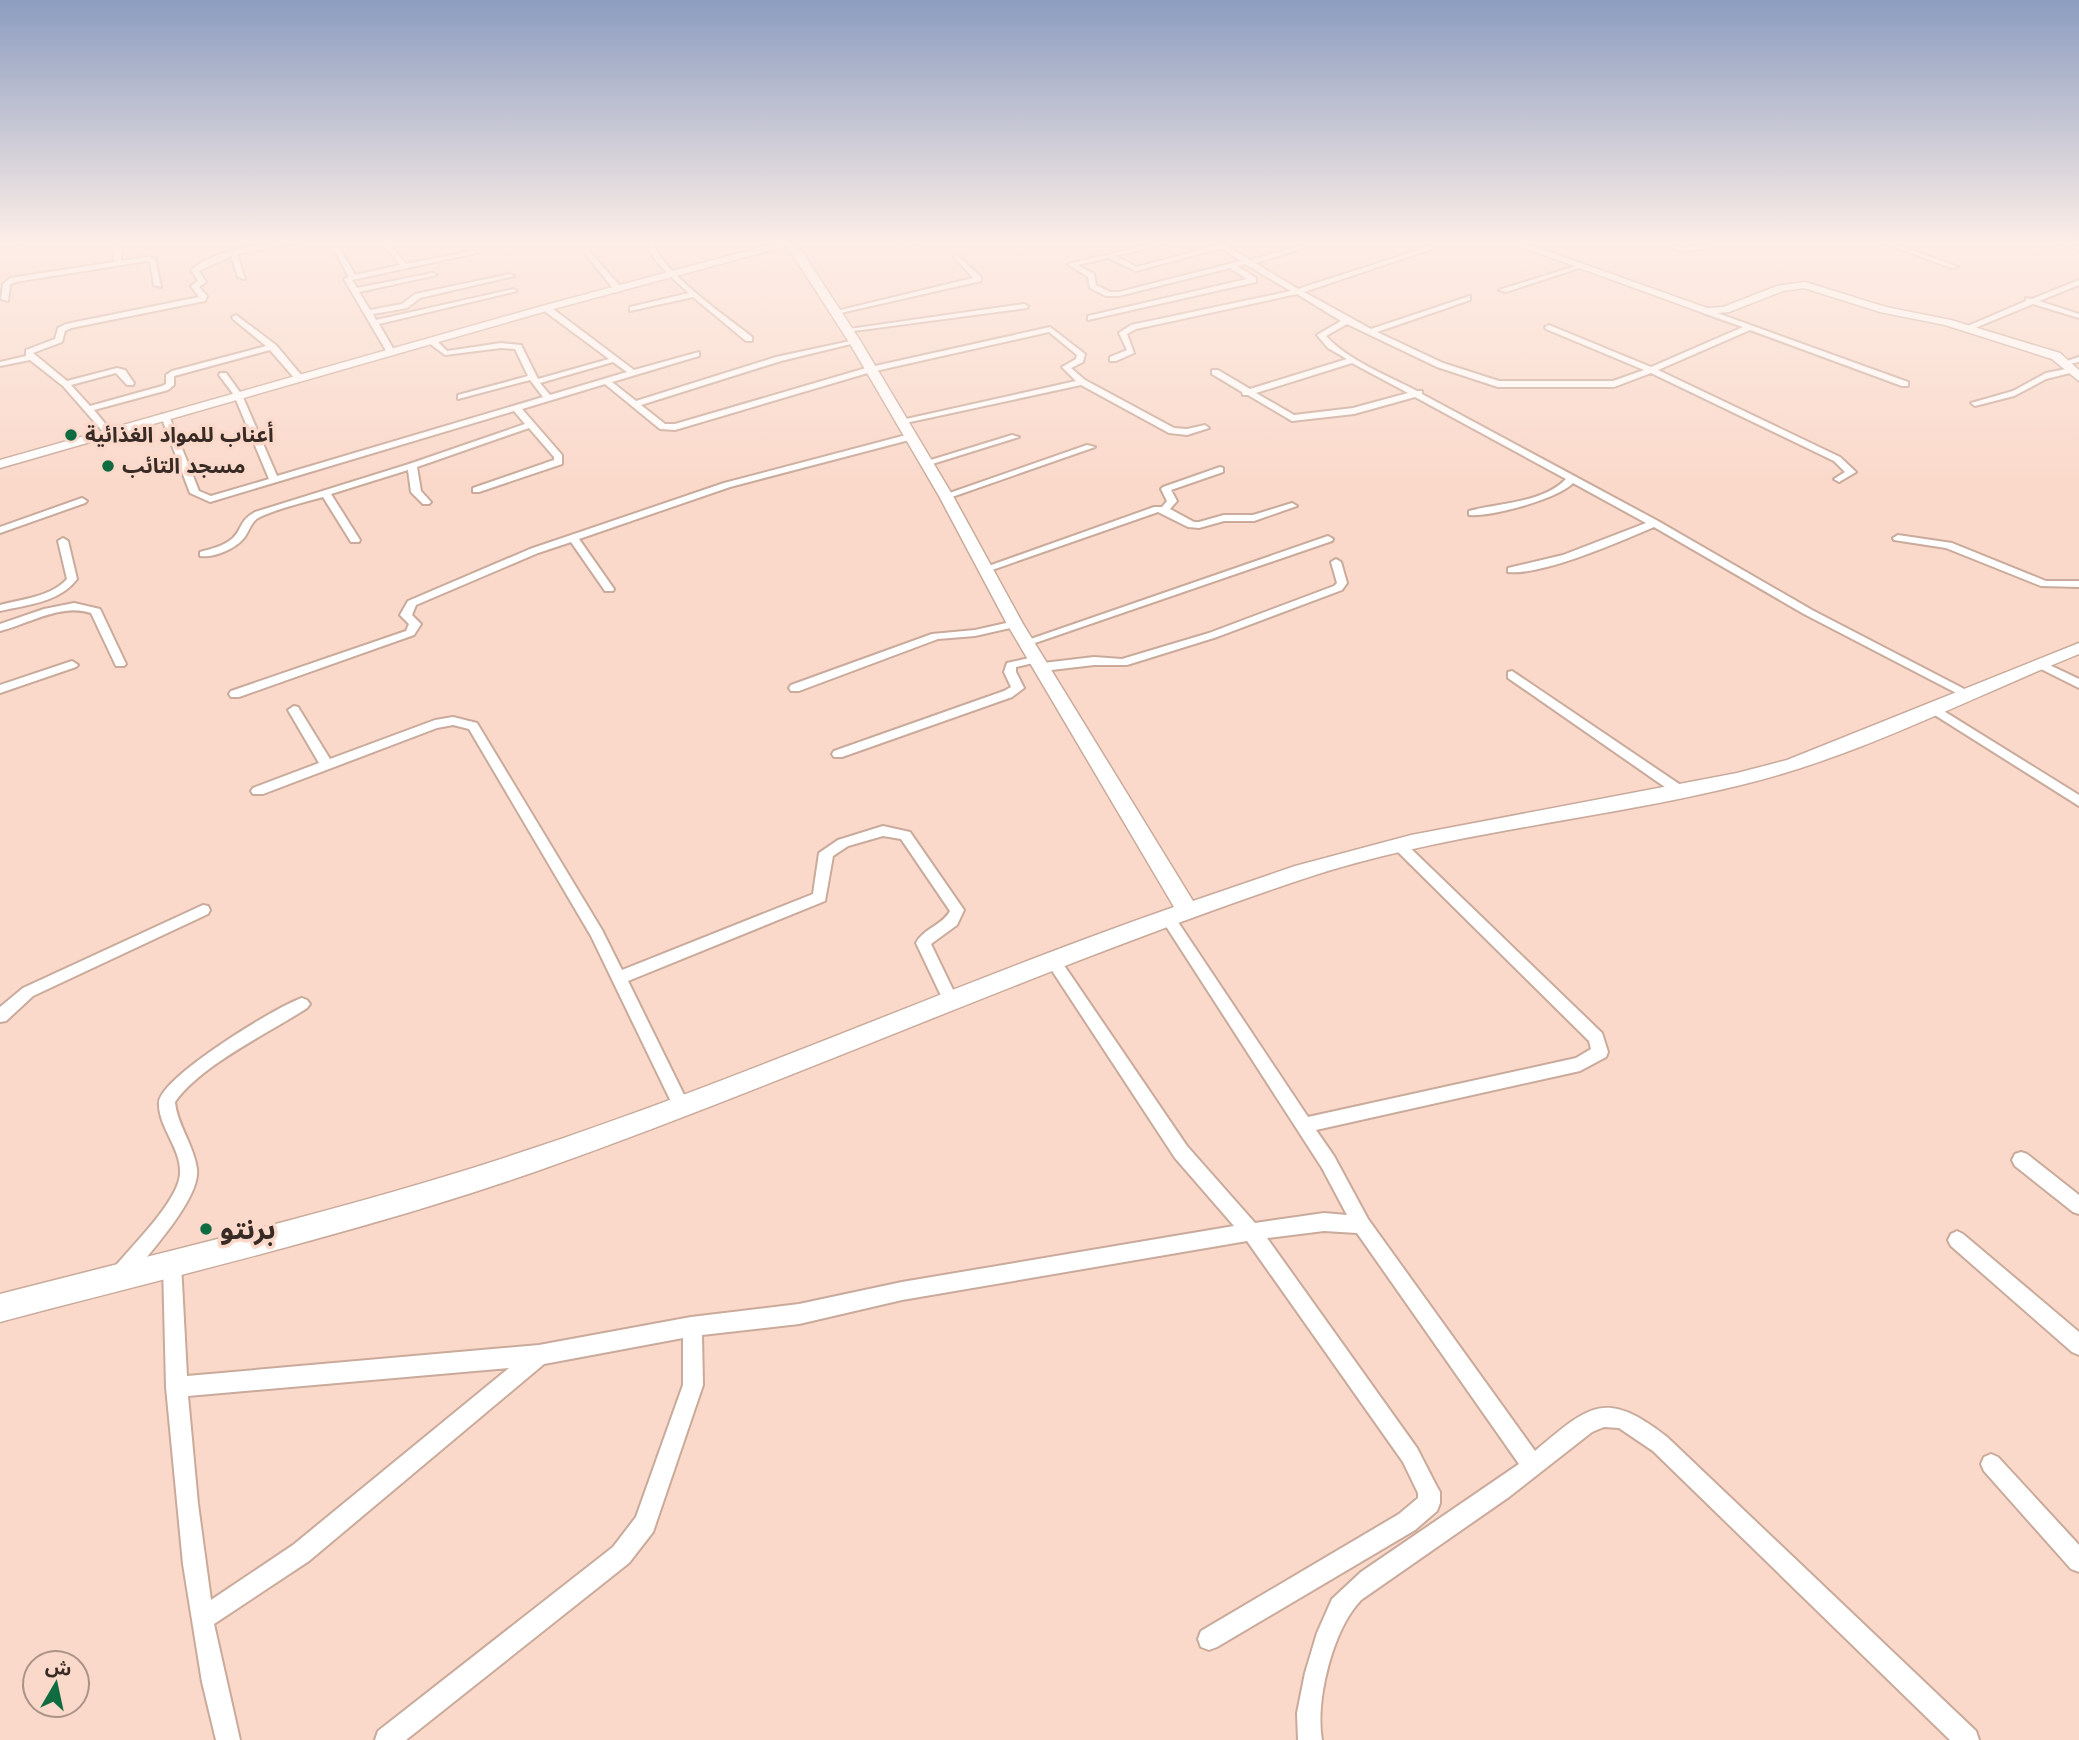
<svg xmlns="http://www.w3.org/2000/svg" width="2079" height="1740" viewBox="0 0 2079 1740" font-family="Jost,'Noto Sans Arabic',sans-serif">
<rect width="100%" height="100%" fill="#fad9ca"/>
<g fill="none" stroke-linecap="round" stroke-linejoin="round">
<defs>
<path id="street" d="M115,242h6v19l26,-4 8,2 6,28 -7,-2 -4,-23 -3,-1 -132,21 -5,3 -2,16 -7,-2 2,-15 7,-6 104,-16z
M289,242h16l-68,12 8,25 -7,-2 -7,-21 -32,15 7,11 -7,5 8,9 -2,5 -134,27 -6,3 -3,11 -29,11 34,28 50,-13 8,2 9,13 -1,2h-6l-11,-12 -45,12 19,21 72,-20 4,-2v-9l6,-4 94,-25 -33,-27 -1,-2 4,-2 40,30 26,31v4h-6l-26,-30 -92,25 -4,1v9l-6,5 -74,20 18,22 -4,3 -3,-1 -42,-48 -33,-26 -30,6v-4l26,-6v-6l29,-11 3,-11 8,-4 133,-27 -8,-11 7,-5 -7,-11c26,-22 66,-24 98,-28z
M330,242h6l19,33 45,-10 -18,-23h6l18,22 67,-13 3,2 -124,27 5,8 76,-15 4,2 -78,17 11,18 32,-6 13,-10 95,-20 4,2 -94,22 -13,10 -34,6 3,6 137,-31 4,2 -138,33 16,28 -7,2 -44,-75 5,-2z
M647,242h6c9,31 73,74 99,95v4h-6l-53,-44 -63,14v-4l59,-14c-15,-14 -37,-30 -42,-51z
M911,242h12l-17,5 -3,-2z
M1162,242h11l-58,14 22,11 79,-21 -4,-4h8l30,18 65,-18h10l-70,21 43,26 145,-47h9l-148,50 67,37 99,-33v4l-93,32 66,31 56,18h114l31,-11 -98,-41 -1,-2 4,-2 102,42 92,-40 -40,-14v-4h3l202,73v4h-6l-152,-56 -92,40 182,87 16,15 -17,10 -5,-3 11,-7 -11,-11 -183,-88 -37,14h-116l-61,-20 -90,-43 -21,12c23,25 61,39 91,55h5v3l236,127 154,89 160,83 -6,4 -4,-1 -158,-82 -150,-87c-33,14 -112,49 -146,45v-4l55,-13 83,-32 -73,-40c-15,16 -82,34 -104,32v-4c30,-8 74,-8 97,-32l-151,-82 -61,17 -62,7 -44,-26h-5l-1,-3 -30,-18v-4h6l32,19 97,-30 -19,-11 -11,-13 24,-14 -44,-27 -161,35 -9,5 7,19 -18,8h-6v-4l17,-7 -8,-17 12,-8 160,-34 -46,-27 -8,2 19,12v4l-168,38v-4l159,-37 -17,-11 -111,28h-13l-16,-8 -2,-11 -20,-13zM1221,248l20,13 -122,31h-9l-14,-7 -2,-11 -17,-9 31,-7 28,13zM1352,363l56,30 -55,15 -59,7 -38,-22z
M1653,242h10l19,6 21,-3v-3h6v5l-27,5z
M1880,242h9l69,25 -6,1z
M2056,242l23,4v4l-22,-7z
M584,250h4l33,37v4h-6l-31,-39z
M957,255l24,22v4l-145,33 -4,-2 141,-34 -19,-21z
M1579,265l6,1 -79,26 -7,-2z
M2079,280v5l-40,16 40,13v4l-46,-14 -63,26 -7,-2 63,-27v-3l6,1z
M1024,304l4,2 -1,2 -181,24 -4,-2z
M543,306h6l85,64 65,-18v4l-87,26 24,19 140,-44 79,-17 4,2 -78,19 -140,44 24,19h10l191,-56 184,-41 35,27 -2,8 -12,6 14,12 89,48 13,1 18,-4 4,3 -22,7 -18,-2 -88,-48 -180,39 -4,-3 179,-40 -14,-14 14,-8 1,-4 -28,-23 -178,40 -196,58 -15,-1 -55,-45 -83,25 40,46v9l-83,28h-6v-4l81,-28v-3l-25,-29 -112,39 4,24 10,11 -2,2h-6l-12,-12 -3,-22 -77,24 29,46 -1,2h-8l-28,-45c-21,6 -44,11 -63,20 -9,4 -10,13 -16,21 -9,11 -30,20 -44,18v-4c11,-3 24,-6 33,-14 10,-10 6,-17 22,-26l154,-48 116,-40 -11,-13 -304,91 -20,-9 -29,-77 1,-2 7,2 30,75 12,5 58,-17 -35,-84 -15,-20 1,-2h6l16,22 35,81 266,-79 -13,-17 -72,19v-4l70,-19 -13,-27 -14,-1 -56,7 -16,-12v-4h6l12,12 54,-8 20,2 17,34 71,-20 -66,-49zM613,362l14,10 -77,23 -10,-12z
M2079,357v5l-14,3 -4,-2z
M2071,368h3v4l-28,7 -32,17 -39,10 -4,-3 42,-12 33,-18z
M910,434l4,3 -1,2 -183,48 -151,52 35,50 -1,2h-8l-34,-49 -33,11 -122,52 -4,10 9,9 -7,11 -175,62h-8l-2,-3 2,-3 175,-60 3,-7 -9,-9 8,-14 122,-52 194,-66z
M1012,435l7,2 -90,28 -8,-2z
M1087,445l8,2 -146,51 -8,-2z
M1220,467l3,1v4l-52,18 6,11 -7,8 24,13h5l25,-7h29l39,-12 5,3 -43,15h-30l-25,7 -11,-1 -30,-15 -169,59h-8l-1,-2 174,-62h8l5,-6 -6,-12 2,-2z
M82,498l5,3 -2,2 -85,30v-6z
M1898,535l54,8 94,38h33v6l-38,-1 -95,-38 -52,-8 -1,-2z
M1328,536l5,3 -1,2 -300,103 -4,1 -6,-3z
M63,538l5,3 9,38c-17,23 -50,26 -77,32v-6c22,-6 51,-8 67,-26l-9,-38z
M1336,559l5,3 6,21 -5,7 -125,47 -90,28h-33l-51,6 -6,-4 6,-4 51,-6 28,2 87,-26 125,-47 3,-3 -6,-21z
M74,603l26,6 26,55 -2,2h-8l-25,-53c-30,-10 -62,11 -91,18v-7l44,-15z
M1015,621l4,1v4l-44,10 -37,3 -139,52h-8l-2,-3 2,-3 141,-51 43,-4z
M1038,656l4,1v4l-26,6v5l8,16 -12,9 -170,60h-8l-2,-3 2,-3 170,-60 7,-4 -7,-15 3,-9z
M72,661l6,4 -2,2 -76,26v-8z
M2041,661l38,18v9l-42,-21 -2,-2z
M1512,671l173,117 2,3 -2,3h-10l-167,-116v-6z
M1934,705l145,90v11l-149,-94 -2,-3 2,-3z
M294,706l4,1 32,52 105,-39 18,-3 24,6 125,207 20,40 191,-76 6,-41 19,-13 45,-14 27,6 54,78 -7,15 -26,19 26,54 -3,4 -5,2 -5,-2 -28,-59c8,-15 27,-18 34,-32l-49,-72 -18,-3 -35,10 -15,10 -8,45 -197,80 62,126 -2,5 -6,2 -6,-2 -85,-176 -122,-207 -16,-4 -16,3 -174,66h-10l-2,-3 2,-3 66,-25 -31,-53z
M1399,840l5,2 198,191 6,19 -2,5 -26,14 -264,59 18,26 34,63 167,232c55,-46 70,-62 132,-14l309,294 3,9h-29l-297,-289 -34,-23 -15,-1 -12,5 -83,65 -148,103c-28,29 -46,100 -39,140h-24l-1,-27 8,-40 12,-40 15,-34 29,-27 158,-108 -162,-231 -33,-2 -57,7 150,210 19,37 4,7v11l-3,8 -22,19 -198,117 -8,3 -8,-3 -3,-8 3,-8 198,-117 19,-16v-5l-15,-31 -156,-221 -345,59 -103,24 -97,11 1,50 -50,147 -24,31 -223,177h-31l3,-9 235,-184 23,-30 47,-132v-47l-139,26 -235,197 -95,63 26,116h-24l-14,-58 -19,-118 -17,-177 -3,-123 2,-6 7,-3 7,3 2,6 6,112 352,-31 152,-28 108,-13 103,-22 332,-56 -59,-68 -128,-195 -3,-4 3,-4h10l130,191 68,77 69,-10 23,2 -25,-47 -162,-251 2,-4h10l136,204 268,-59 15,-9 -2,-8 -195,-193 -2,-3zM509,1368l-216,177 -82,55 -13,-96 -10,-108z
M203,905l5,1 2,4 -2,4 -175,82 -27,25 -6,1v-15l23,-19z
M302,998l5,2 3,4 -3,4c-38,25 -106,57 -132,94 2,23 19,43 22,67 4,30 -53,90 -71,113l-7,3 -7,-3 -2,-6 2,-6c19,-23 60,-63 67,-90 7,-27 -21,-51 -20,-77 0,-25 118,-97 143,-105z
M2021,1152l6,2 52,41v19l-6,-2 -58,-46 -3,-6 3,-6z
M1957,1231l6,3 116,98v23l-7,-3 -121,-106 -3,-6 3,-6z
M1991,1454l7,3 81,88v27l-8,-3 -87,-98 -3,-7 3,-7z"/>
<path id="secondary" d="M780,242h16l65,100 92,154 70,128 170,277 102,-35 116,-31 326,-62 50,-13 292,-117v11c-112,45 -221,103 -338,131 -146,36 -298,47 -441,95 -257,87 -504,199 -760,290 -176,62 -360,104 -540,152v-28c178,-46 359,-87 534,-146 216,-72 425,-166 640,-241l-167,-283 -68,-128 -90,-154 -62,-96 -237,64 -550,158v-8l542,-154z
M1508,242h14l185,66 16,-1 54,-21 28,-4 81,25 65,13 109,33 19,17v11l-27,-22 -107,-34 -65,-13 -76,-24 -21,3 -54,21 -23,2z"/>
<path id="primary" d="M0,242h32l-32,6z"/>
</defs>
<use href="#street" stroke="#c9aa9b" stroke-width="4"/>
<use href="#secondary" stroke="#c9aa9b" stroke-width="3"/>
<use href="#primary" stroke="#c9aa9b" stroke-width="3"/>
<use href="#street" fill="#fff" fill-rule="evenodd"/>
<use href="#secondary" fill="#fff" fill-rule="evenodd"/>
<use href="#primary" fill="#fff" fill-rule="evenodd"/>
</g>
<linearGradient id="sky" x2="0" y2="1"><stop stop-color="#8c9dc0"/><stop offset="0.5" stop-color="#fdeee7"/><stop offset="1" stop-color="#fdeee7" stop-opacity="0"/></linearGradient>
<rect width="2079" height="485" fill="url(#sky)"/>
<g fill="#0f6c40" stroke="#fad9ca" stroke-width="2.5">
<circle cx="71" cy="435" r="7"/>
<circle cx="108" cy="466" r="7"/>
<circle cx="206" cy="1229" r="7"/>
</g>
<g text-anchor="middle" stroke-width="7" stroke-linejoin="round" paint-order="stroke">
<g font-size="21" font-weight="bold" fill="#382b26" stroke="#fad9ca" text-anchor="start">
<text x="85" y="442">أعناب للمواد الغذائية</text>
<text x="122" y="473">مسجد التائب</text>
</g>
<g font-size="28" font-weight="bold" fill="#382b26" stroke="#fad9ca" text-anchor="start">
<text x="220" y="1239">برنتو</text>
</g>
</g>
<g transform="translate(56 1684) rotate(9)"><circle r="33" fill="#fad9ca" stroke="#ac9388" stroke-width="2"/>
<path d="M0-5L12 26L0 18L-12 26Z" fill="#0f6c40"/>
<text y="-10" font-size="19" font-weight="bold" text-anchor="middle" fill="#382b26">ش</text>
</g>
</svg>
